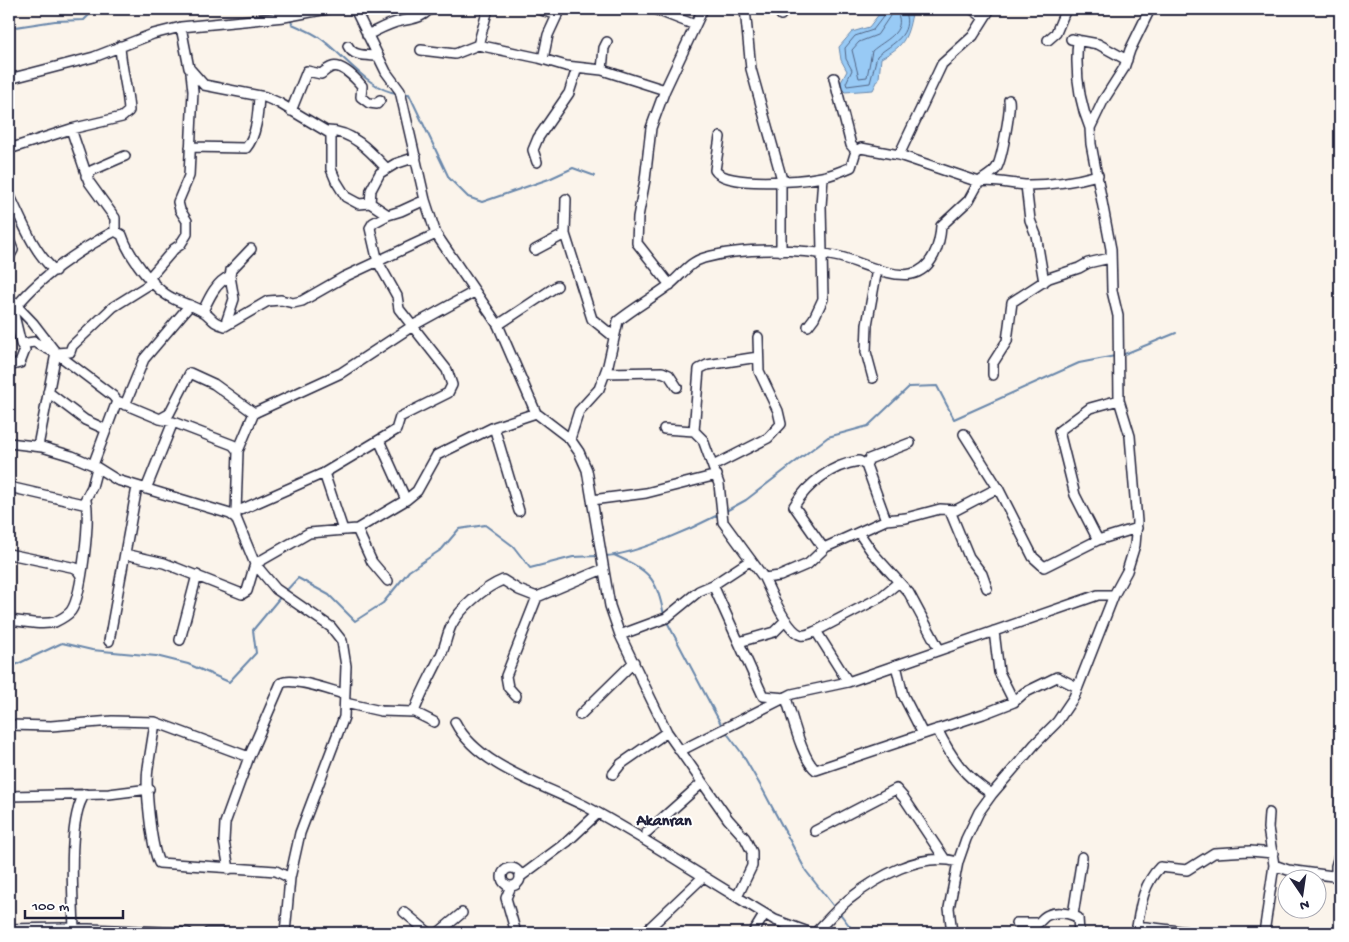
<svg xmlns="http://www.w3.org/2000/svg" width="1349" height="942" viewBox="0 0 1349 942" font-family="'Gochi Hand',sans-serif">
<rect width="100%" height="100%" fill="#fbf4eb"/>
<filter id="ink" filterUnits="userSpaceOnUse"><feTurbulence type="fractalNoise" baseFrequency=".02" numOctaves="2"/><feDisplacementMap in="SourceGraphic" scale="10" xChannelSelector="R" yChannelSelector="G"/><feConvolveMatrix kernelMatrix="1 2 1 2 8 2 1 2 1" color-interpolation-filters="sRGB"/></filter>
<g filter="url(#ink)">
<path fill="#98caf5" stroke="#6987ab" d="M883,9h24l5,5c-5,25 -9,33 -31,44l-2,20 -6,12 -28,2 -6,-6 8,-15 -6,-11 -2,-13 13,-15 17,-5z"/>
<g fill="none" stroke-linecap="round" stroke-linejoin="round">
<path stroke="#516585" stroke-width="1" d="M887,9l-1,4 -13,17 -18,6 -10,12 1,11 6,11 -6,13 1,3 23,-3 7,-27c11,-10 34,-19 29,-40 -1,-3 -2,-5 -3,-7
M893,12h4c10,21 -13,28 -25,39l-5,26 -8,1 -7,-28 7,-8 18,-7z"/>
<path stroke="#6987ab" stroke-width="2" d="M290,18l2,6c9,4 20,8 28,14 23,16 50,53 77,55
M9,28l46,-7 29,-1 11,-11
M404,94h5l40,84 19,19 14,5 67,-23 24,-11 22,8
M1122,355l54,-22
M726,511l20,-11 82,-63 40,-11 41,-39 28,-1 17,33 125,-56 36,-7
M614,555c36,16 42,22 50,60
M605,556c29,-1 88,-28 115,-42
M285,592l13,-14 31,17 26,26 28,-18 26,-32 33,-22 17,-20 26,-4 28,21 17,22 43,-11 25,-1
M666,620l56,106
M9,668l53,-25 30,7 64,6 32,8 41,18 27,-29 -3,-23 29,-35
M726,732l15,20 22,38 43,81 29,37
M838,911l17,22"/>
<defs>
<path id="minor" d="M355,9l31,63 14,19 25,109 11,34 62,91 38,88 34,26 9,13 8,18 23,136 10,29 47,97 61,87 17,19 7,14v14l-15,31 38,23 36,13
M538,9l20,6
M654,9l41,16
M745,9l6,60 30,107v75
M777,9l4,6
M972,9l11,8
M181,27l8,41 15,17 61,12 14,6 52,31v35l5,12 10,16 13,7 11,-1 18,12 13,-4 24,-11
M367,35c11,-5 22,-12 34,-14 13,-3 19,-2 29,-12
M1071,39l27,5 29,16
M1048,40l8,-7 10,-24
M1078,40c-3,30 0,59 12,88
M478,45l10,-36
M348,46c5,11 19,9 30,10
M421,50l34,4 23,-9 61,13 27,8 36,4 63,20
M543,59l5,-24 12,-26
M602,70l2,-22 3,-6
M834,78l17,67 5,6
M9,79l85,-22 59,-23 28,-7 103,-10 43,-8
M291,111l16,-40 14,3c3,-2 7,-6 11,-7 10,-3 24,12 30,19l-1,11 8,6 8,1 3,-4
M71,129l18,53 26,36v13
M328,131c25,0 43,21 59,38
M720,137l-5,33c10,18 87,11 107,7 10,-2 20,-6 29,-10l5,-16
M190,147l56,1c11,-13 12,-35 13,-52
M9,149l62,-20 51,-12 7,-6c-1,-22 -8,-43 -9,-65
M856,151l5,-3 38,7 80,27c5,-4 15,-9 18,-15 5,-9 14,-58 12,-67
M899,155l43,-91 31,-28 17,-27
M537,162l-4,-12 5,-12 31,-45 8,-25
M86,176l7,-6 32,-14
M1026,185l4,35 6,15 8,47
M9,194c13,27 24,57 46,77
M566,199l-1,35 27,85 21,17
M370,203l1,-13 9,-17 15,-9 21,-7
M9,217l9,-4
M9,240l4,10 -4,7
M535,250l30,-16
M149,278l25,-29 6,-4 7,-11v-13l-7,-11 -2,-8 11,-26 4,-85 -2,-18
M670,285l-33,-42 1,-26 7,-37 6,-52 14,-38 38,-81
M9,298l24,25 23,30 -18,93
M9,311h4c23,-32 68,-62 102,-80l7,4c6,19 31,54 50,63 9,5 19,7 28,12 12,5 9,12 25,16l43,-25 13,-1 12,3 9,-2 42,-24 92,-43
M203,311c6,-13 13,-29 27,-35
M498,325l59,-39
M225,326l9,-27 -4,-23 1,-6 20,-21
M808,326l6,-8 9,-19 -2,-93 2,-29
M21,344l13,-2 22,11 57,43 4,5 43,18 13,3 60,23 5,6
M56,353l14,-1 2,-6 41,-39 40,-25
M9,366l11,-3 5,-13 -4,-6 -8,-33
M605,373l57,-1 7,3 8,12
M993,375v-12l14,-22 5,-39 37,-24 30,-10 9,-5 22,-5
M873,378l-7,-26 1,-27 10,-56
M48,392l37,28 20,9
M125,405l19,-46 46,-54
M160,419l9,-5 21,-41 24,11 40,29
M494,427l25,84
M664,429l30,2 9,9 16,44 4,38 41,56 16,-2 28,-12 18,-17 60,-27 20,-2 34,-9 16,1 42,-22
M694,431l5,-62 8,-4 51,-8
M964,434l34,54 35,69 11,10 54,-27 39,-12
M570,439l9,-28 20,-22 9,-24 10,-44c16,-13 34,-23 50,-35 12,-9 21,-24 36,-28 38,-11 98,-10 136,-1 20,5 50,21 71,17 21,-4 29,-29 30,-48l28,-26 10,-18c18,-3 32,3 50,3 23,0 47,-4 69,-10
M379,440l27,60
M9,443l33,4 30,9 21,9 24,15 113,34 6,4 19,46 21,25 55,38 11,14 4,25 -2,51 -44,116 -10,45 -5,55
M93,465l24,-64
M866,465l20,55
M713,466l55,-28 13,-14 -3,-13 -19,-40 -1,-34
M324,473l19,57
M9,487l74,17 9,-17 5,-19
M146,489l27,-67
M592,500l54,-7 71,-18
M950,511l19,46 13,17 5,14
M236,512l2,-61 16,-38 87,-40 73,-48 60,-33
M236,518v-6l88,-39 72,-43 4,-13 48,-24 4,-8 -5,-15 -48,-61 -2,-13 -19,-34 -8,-34 3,-5 15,-8
M357,529l15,33 16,19
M859,533l13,19 37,41 30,56
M1098,540l-23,-45 -16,-64 31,-23 29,-8
M824,549l-30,-43c14,-23 38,-41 65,-45l7,4 3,-6 41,-16
M9,554l67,14 4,6
M125,554l39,9 78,31 5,-3 8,-27 54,-31 48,-4 49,-29 11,-9 20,-36 57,-28 42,-14
M764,578c6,13 23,53 37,57 5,1 10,-2 15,-4l32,51
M713,585l50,111 23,2
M9,620c13,1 33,6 46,2 4,-2 13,-7 16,-11 11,-15 19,-92 15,-110
M816,631l65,-34 18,-15
M994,631l5,41 15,30
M620,635l46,-17 33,-27 14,-6 38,-25
M180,640l17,-65
M109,641l28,-154
M739,642l35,-10 12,-12
M896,665l7,30 20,39
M516,696l-8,-9 -2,-11 31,-79
M786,698c6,17 16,62 30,72l167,-56 31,-12 10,-9 33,-16 20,10
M345,703l36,8 33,1 20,10
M414,712c7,-19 16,-35 25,-53 6,-10 7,-22 12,-33 8,-17 34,-39 52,-46l16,10 18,7 66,-28
M580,715l54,-53
M155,722c-2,16 -5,31 -7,46 -3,19 3,78 11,95l117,8 14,7
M455,722c23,45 90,63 132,85 51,27 100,60 150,90
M9,725l42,1 61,-5 43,1 94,35
M937,729c15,30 27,47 55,65
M680,751l112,-57 56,-12 250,-87h16
M613,774l8,-10 46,-32
M9,796l100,-2 40,-5
M1269,813l-1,15 6,37 14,5 52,7
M815,831l81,-42 8,9 40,60
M647,832l55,-49
M502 877a9 9 0 1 1 18 0a9 9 0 1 1-18 0Z
M229,869l-5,-28 1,-18 24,-66 32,-74c13,-6 48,7 63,11
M520,877l47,-35 30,-28
M1336,877v-11l4,-13
M511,886l-5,12 10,35
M404,912l25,21
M1073,915l9,-58
M1016,923h22c4,-3 6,-7 10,-8 8,-4 23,-2 30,3l1,15
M1137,926l59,7
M9,929l55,-1 124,5
M74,929c-1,-31 -7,-112 11,-135
M208,933h15
M438,933l24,-20
M644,933l59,-56
M753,933l11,-18
M815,933c11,-11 21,-23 33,-33 29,-23 73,-49 110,-38
M952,933l-3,-25 9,-46 8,-23 13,-27 13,-18 43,-50 22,-22 17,-25 40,-102 13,-24 8,-26 2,-23 -7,-86 -11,-36 -1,-84 -6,-25 -1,-42 -20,-105 -1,-16 13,-27 21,-33 6,-18 20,-41
M1136,933c4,-24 6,-48 24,-66l27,3 27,-17 36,-2 23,2
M1264,933l10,-68"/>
</defs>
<use href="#minor" stroke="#22223b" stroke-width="12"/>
<use href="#minor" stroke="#fff" stroke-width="9"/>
</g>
</g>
<g text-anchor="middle" stroke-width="4" stroke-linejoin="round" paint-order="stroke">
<g font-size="16" font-weight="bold" fill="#22223b" stroke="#fff">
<text x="664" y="825">Akanran</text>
</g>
</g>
<rect width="1349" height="942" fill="none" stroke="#fff" stroke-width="30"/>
<rect x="15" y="15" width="1319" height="912" fill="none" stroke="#22223b" stroke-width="2" filter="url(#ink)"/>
<g transform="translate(1302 894) rotate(167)"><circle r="24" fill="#ffffff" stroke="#a7a7b1"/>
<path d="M0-4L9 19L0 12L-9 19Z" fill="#22223b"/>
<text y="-8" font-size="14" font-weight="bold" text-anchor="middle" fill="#22223b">N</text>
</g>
<path d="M25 910v8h98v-8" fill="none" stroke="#22223b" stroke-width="2.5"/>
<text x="32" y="910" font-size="15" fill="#22223b" stroke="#ffffff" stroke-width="4" paint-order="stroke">100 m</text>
</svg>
